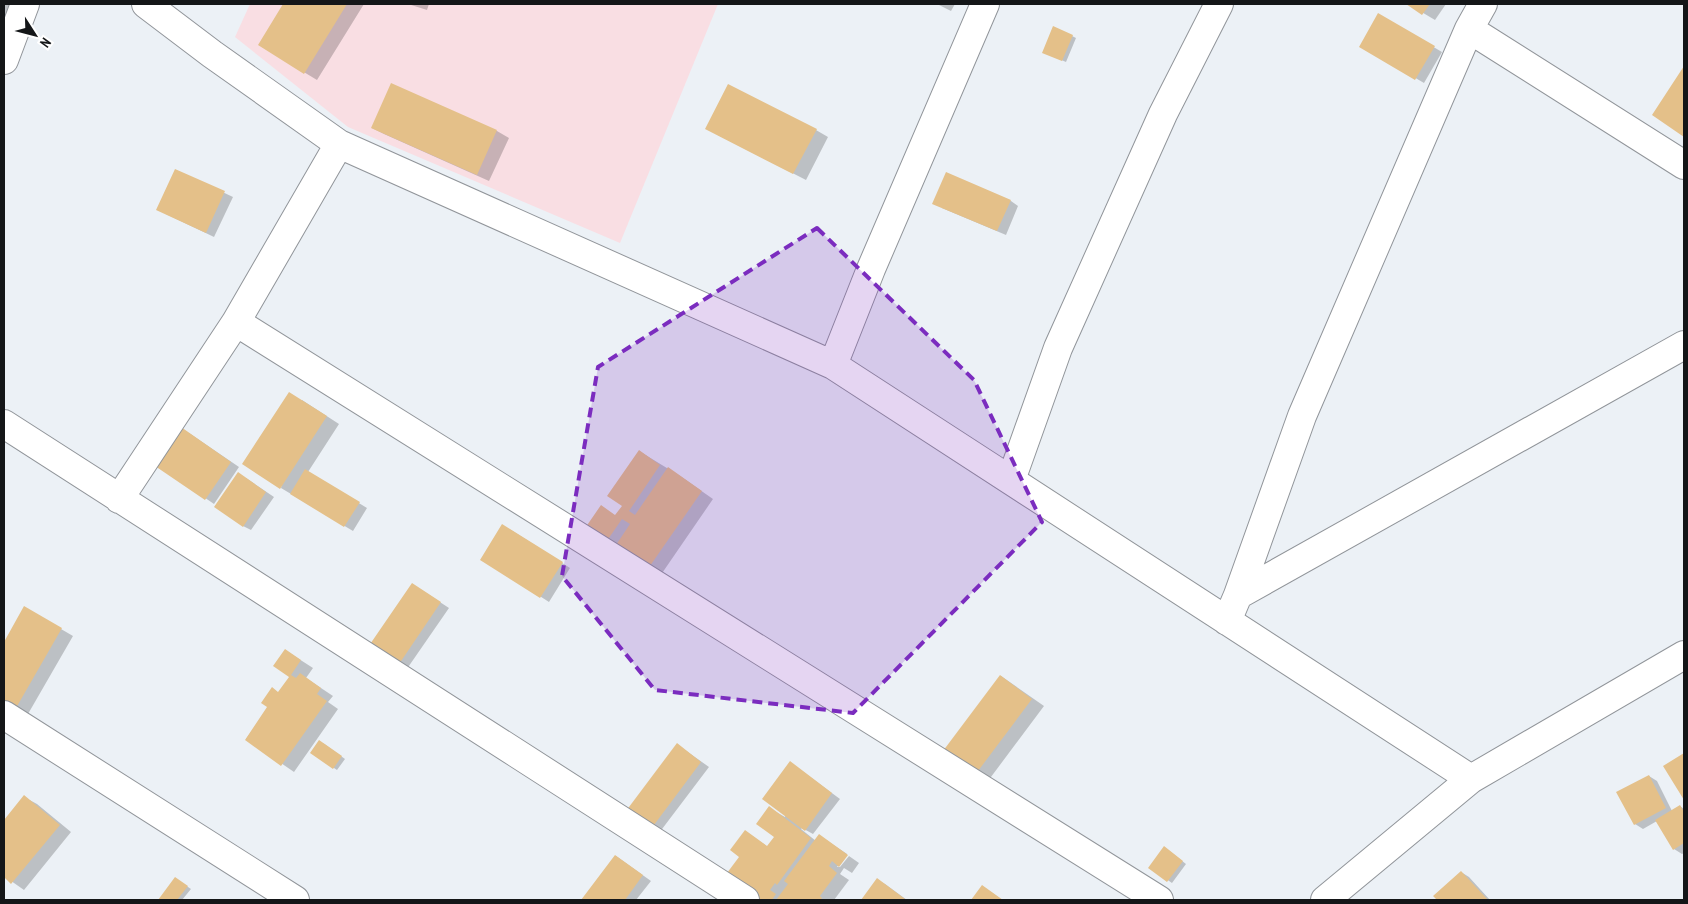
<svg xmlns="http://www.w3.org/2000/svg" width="1688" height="904" viewBox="0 0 1688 904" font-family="'PT Sans Narrow',sans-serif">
<rect width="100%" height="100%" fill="#ecf1f6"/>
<path fill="#f9dee3" d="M250,4h468l-98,239 -272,-116 -113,-90z"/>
<path fill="#0003" d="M4,4h11l-11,47z
M285,4h79l-47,76 -58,-35z
M408,4h21l-2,6z
M937,4h18l-4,7z
M1408,4h38l-11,16z
M1379,15l63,37 -18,31 -63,-37z
M1072,36l4,2 -10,24 -19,-8z
M1684,68v67l-31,-20z
M372,128l125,3 12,7 -20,43 -105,-47z
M816,130l12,7 -22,43 -88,-45z
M176,170l57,27 -19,40 -48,-23z
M1011,201l7,5 -12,29 -64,-27z
M302,400l37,24 -31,48 59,36 -14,23 -72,-43z
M189,433l50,34 -25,37 -57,-39z
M639,451l41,25 33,23 -57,83 -53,-35 20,-41z
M246,478l28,19 -23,33 -8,-4z
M511,530l59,38 -21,34 -67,-43z
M420,589l29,19 -47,68 -8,-4z
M25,608l48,28 -45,78 -24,-14v-56z
M285,650l28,18 -7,10 27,18 -5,6 10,7 -44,63 -48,-33 44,-62z
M1001,676l43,30 -59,79 -12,-7z
M323,743l22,16 -8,11 -3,-2z
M685,750l24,17 -56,74 -8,-5z
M798,768l42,31 -27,35 -11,-6 -1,1 15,12 4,-5 27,18 -10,13h3l9,-11 10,7 -7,10 -8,-5 -4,6 9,6 -15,20h-84l-9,-43 4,-26 23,16 8,-10 -7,-29 16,9z
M1649,776l8,5 15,30 8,-5 4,3v44l-2,1 -8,-5 -17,-28 -14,8 -8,-5z
M24,797l13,7 34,28 -47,58 -20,-14v-54z
M1168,850l18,14 -14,19 -22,-15z
M616,856l35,25 -15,19h-53z
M1461,872l8,5 21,23h-51l-4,-4z
M877,880l8,4 22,16h-45z
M179,881l12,8 -9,11 -22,-1z"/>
<path fill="#e4c089" d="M283,4h64l-43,70 -46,-29z
M1406,4h24l-8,11z
M1378,13l57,33 -20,34 -56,-33z
M1053,26l20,9 -11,26 -20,-8z
M1684,66v71l-32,-22z
M391,83l106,47 -20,45 -106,-47z
M728,84l89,45 -24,45 -88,-45z
M175,169l50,22 -19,42 -50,-23z
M946,172l65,28 -14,31 -65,-27z
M289,392l38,24 -47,73 -38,-25z
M181,427l50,35 -26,38 -50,-34z
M639,450l21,15 -31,46 6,4 33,-48 34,24 -59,85 -33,-22 20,-30 -8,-5 -20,29 -21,-14 20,-29 14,10 7,-9 -15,-10z
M305,469l55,33 -16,25 -54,-33z
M238,472l28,20 -23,35 -29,-20z
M502,524l61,38 -23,36 -60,-38z
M412,583l29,19 -48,71 -29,-20z
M24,606l38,22 -46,80 -12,-7v-59z
M285,649l16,11 -10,15 5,3 4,-5 21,15 -4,6 10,7 -46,65 -36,-26 22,-33 -6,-4 11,-16 6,5 11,-15 -16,-11z
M1000,675l32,24 -60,80 -32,-24z
M319,740l23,16 -9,13 -23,-16z
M677,743l24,19 -56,75 -25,-18z
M1684,753v47l-21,-34z
M790,761l42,32 -27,38 -43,-32z
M1649,775l17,33 -32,17 -18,-33z
M24,795l36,30 -49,59 -7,-7v-57z
M1680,805l4,7v31l-11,7 -18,-30z
M769,806l42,32 -34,47 -2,-2 -5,7 6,4 -4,6h-24l-27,-19 18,-24 -9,-7 15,-20 22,16 7,-9 -18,-13z
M819,834l29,21 -9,12 -7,-6 -3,5 8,7 -17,23 2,2 -2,2h-44l12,-16 -4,-3z
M1164,846l19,15 -16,21 -19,-14z
M615,855l28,20 -18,25h-44z
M1461,871l27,29h-51l-4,-4z
M175,877l13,9 -11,14h-19z
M877,878l28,21 -1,1h-43z
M982,885l21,15h-32z"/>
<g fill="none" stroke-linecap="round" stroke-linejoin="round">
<defs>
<path id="minor" d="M146,4l66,50 127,90 494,221 638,414
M1469,29l215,136
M4,60l21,-56
M236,322l923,578
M833,365l38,-96 114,-265
M4,424l741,476
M1011,480l47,-132 105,-234 56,-110
M119,499l117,-177 103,-178
M1238,595l446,-250
M1227,621l11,-26 64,-179 167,-387 14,-25
M4,715l291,185
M1325,900l146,-121 213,-124"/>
</defs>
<use href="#minor" stroke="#91959a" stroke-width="30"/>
<use href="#minor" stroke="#fff" stroke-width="28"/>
</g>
<path fill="#7b2cbf" fill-opacity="0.2" stroke="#7b2cbf" stroke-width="4" stroke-dasharray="10 6" stroke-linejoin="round" d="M817,228l157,152 68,142 -189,191 -198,-23 -93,-114 36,-209z"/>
<rect width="1688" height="904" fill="none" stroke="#141618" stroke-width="10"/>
<g transform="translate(35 35) rotate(126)" stroke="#ffffff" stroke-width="4" paint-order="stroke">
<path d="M0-4L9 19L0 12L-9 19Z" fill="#141618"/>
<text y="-8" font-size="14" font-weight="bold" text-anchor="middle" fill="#141618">N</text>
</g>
</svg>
